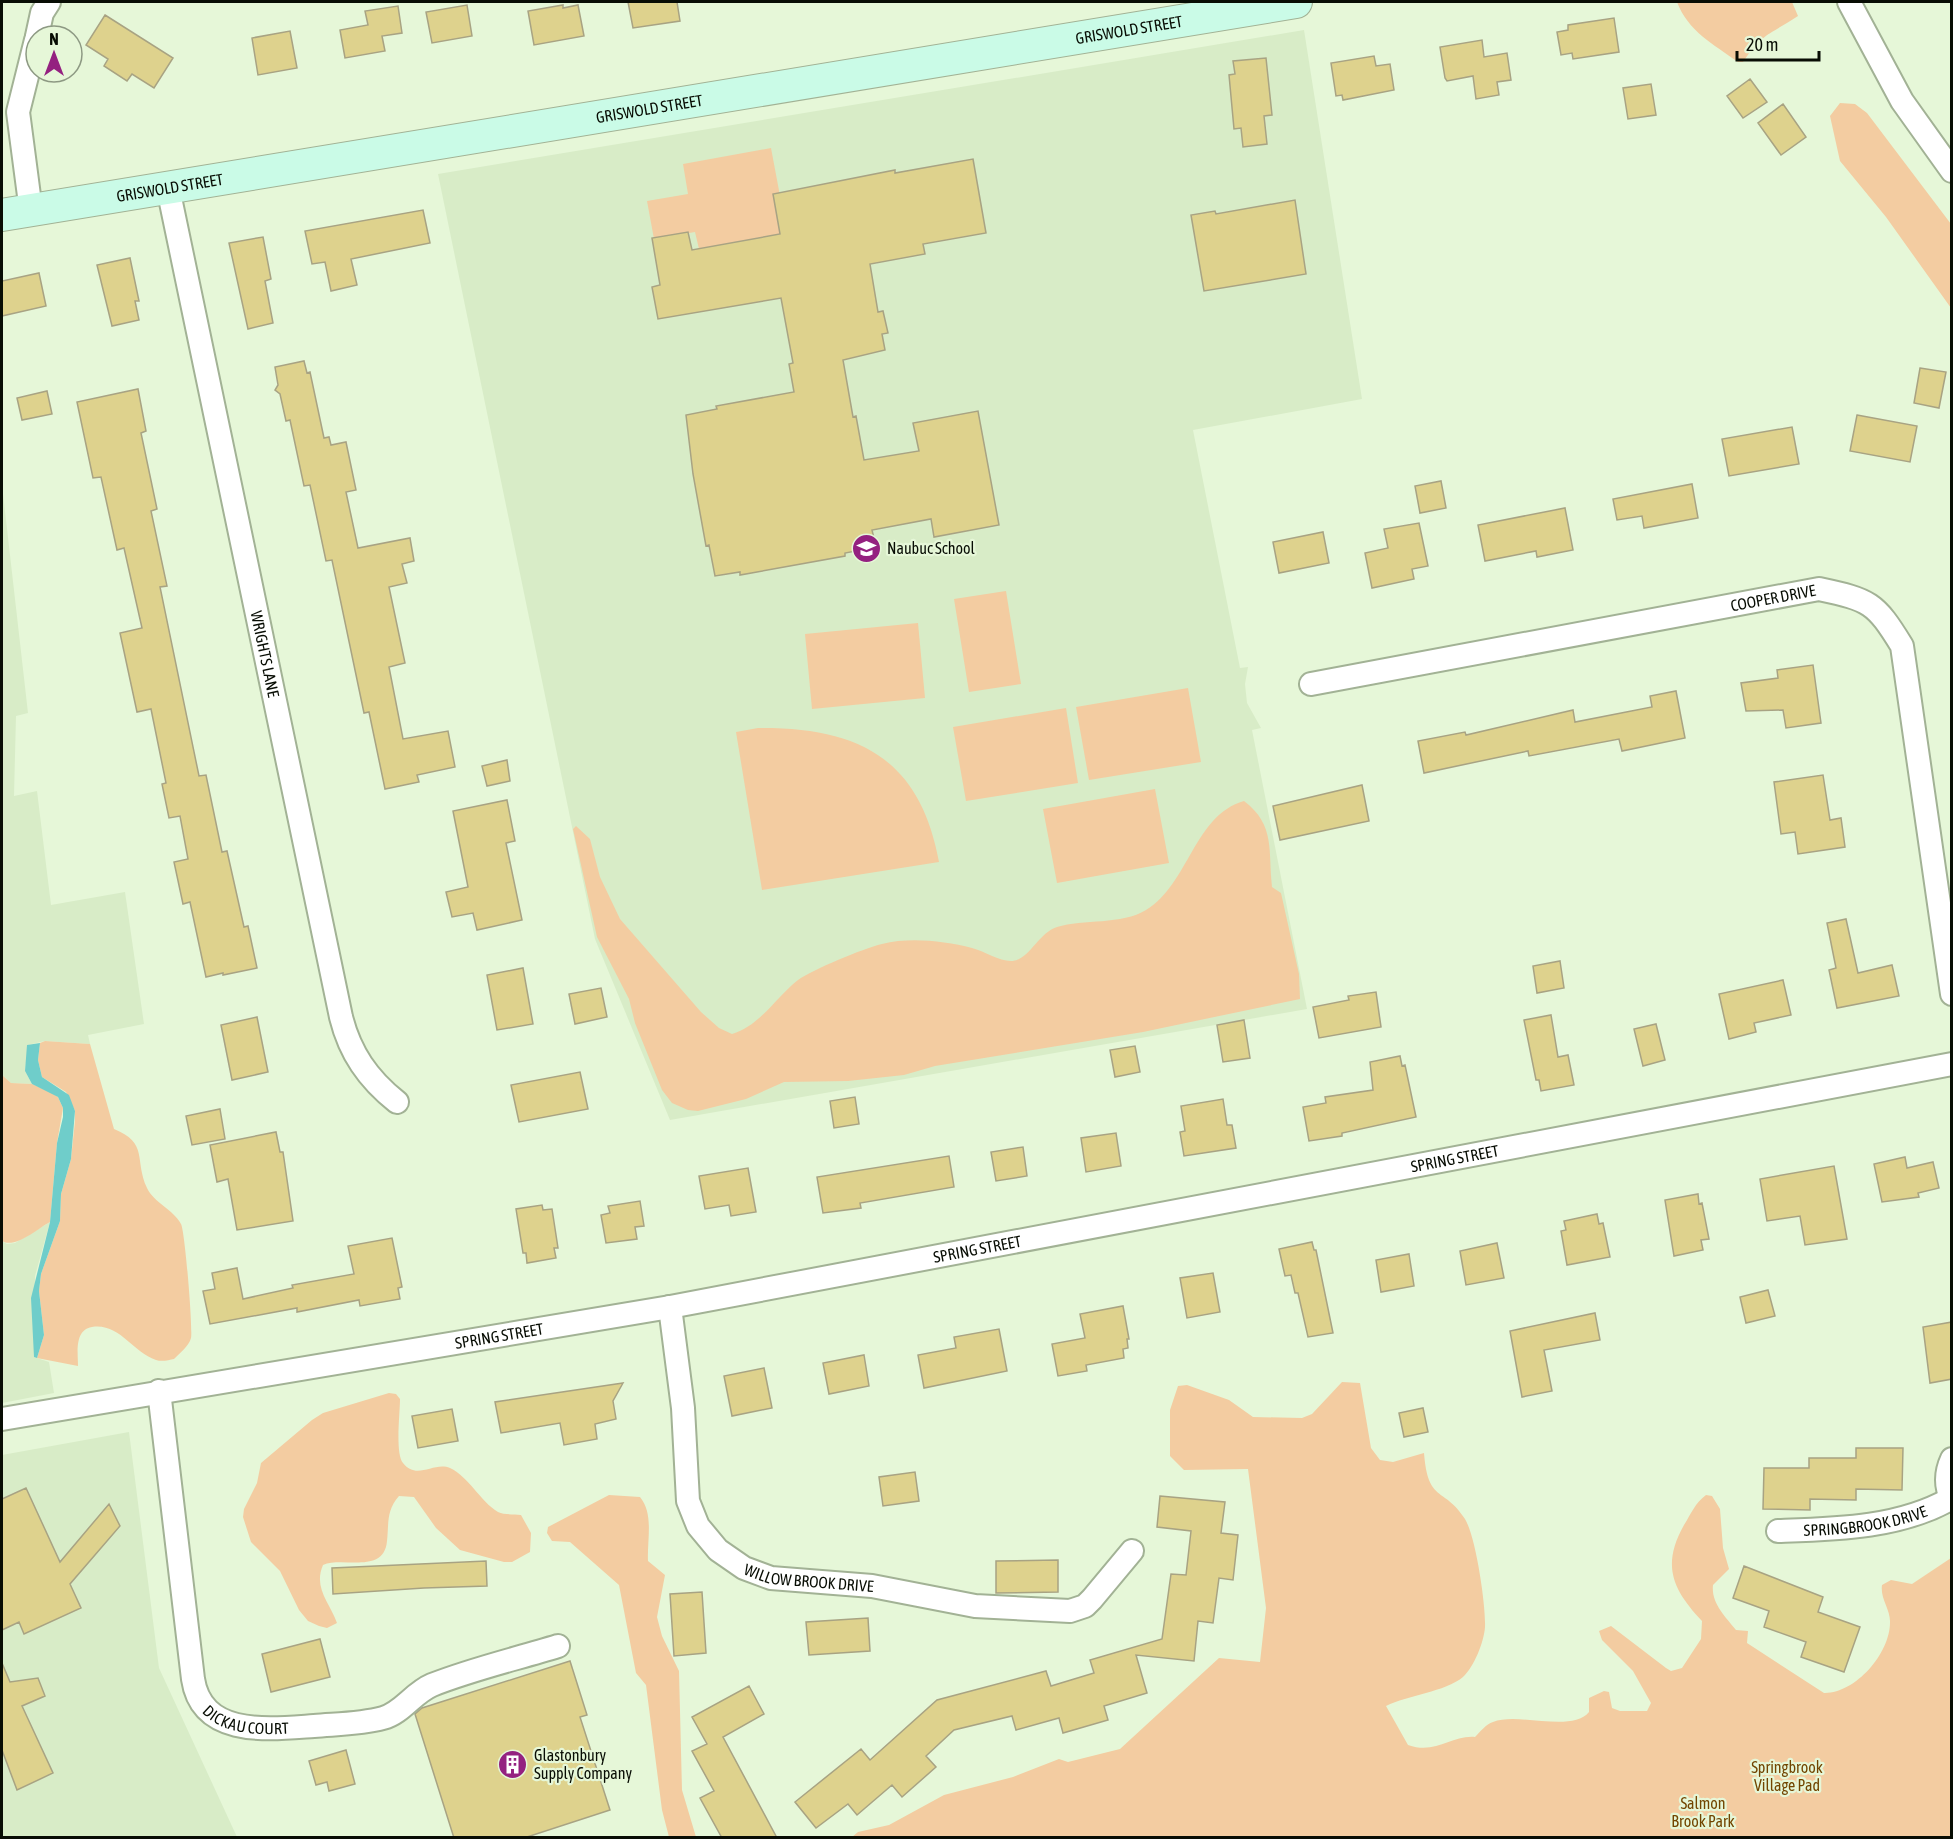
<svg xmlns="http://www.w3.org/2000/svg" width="1953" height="1839" viewBox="0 0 1953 1839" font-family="'Asap Condensed',sans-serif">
<rect width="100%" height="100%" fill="#e6f7d8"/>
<path fill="#d8ecc7" d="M1304,30l58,369 -169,31 47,238 8,-1 -3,17 2,19 14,25 -9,2 55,279 -637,111 -75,-181 -157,-765z
M2,485l26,228 -12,3 -2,80 23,-5 14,114 74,-13 19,132 -56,11 2,9 -45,-3 -17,4 -3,26 7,13 -21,-1 -9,-8z
M50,1222l-15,54 -1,81 15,5 5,31 -52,10v-162l5,3 8,-1z
M129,1432l30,236 78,169 -235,1v-383z"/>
<path fill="#f3cca1" d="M1677,2h115l6,14c-28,19 -34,15 -55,46h-5c-25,-18 -50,-31 -61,-60z
M1840,103l15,1 12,9 84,111v84l-65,-91 -46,-56 -10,-45z
M771,148l16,85 -88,16 -4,-17 -41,7 -7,-38 41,-7 -5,-30z
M1006,591l15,93 -52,8 -15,-93z
M918,623l7,75 -113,11 -7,-75z
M1188,688l13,74 -112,18 -13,-73z
M1066,708l12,75 -112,18 -13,-74z
M758,728c100,-1 162,30 181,134l-177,28 -26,-158z
M1155,789l14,74 -112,20 -14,-74z
M1244,801c32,24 24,51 28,86l9,6 18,81 1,25 -157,33 -208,34 -31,9 -56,6 -64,1 -38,17 -48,12 -10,-1 -16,-7 -10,-13 -27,-67 -6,-24 -32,-62 -24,-108 3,-3 14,13 10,38 20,42 81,93 18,16 13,6c29,-9 43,-36 66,-54 16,-11 64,-31 84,-36 28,-7 62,-3 90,4 12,3 27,13 39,13 18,0 27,-28 46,-34 26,-8 65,-2 89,-17 43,-26 48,-95 98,-109z
M45,1041l45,3 24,85c35,14 20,31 33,59 7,15 26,21 34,36 4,7 12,106 10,114 -2,8 -11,15 -17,21 -5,1 -12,3 -18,1 -24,-8 -36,-37 -64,-33 -18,3 -14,26 -14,39l-41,-8 7,-23 -5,-44 2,-17 19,-53 1,-27 10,-35 4,-38v-10l-9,-19 -24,-15 -4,-17 2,-17z
M2,1075l9,8 21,1 20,9 6,4 5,11 -6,35 -7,79c-13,7 -35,27 -48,19z
M1342,1382l18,1 11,65 9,12 13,2 31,-9c4,51 20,33 41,66 11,18 21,87 20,108 -1,15 -11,40 -22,50 -18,15 -55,18 -77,29l22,39c28,10 43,-10 67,-8 5,-5 11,-13 18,-15 25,-10 79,11 96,-10v-14l15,-7 5,1 3,16 8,3h27l4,-8 -18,-32 -31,-31 -3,-9 12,-5 55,42 5,3 11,-3 19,-29 1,-18c-29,-31 -41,-55 -18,-96 7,-11 11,-22 22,-30l6,1 8,13 3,39 6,21 -16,16c-2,18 12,31 23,45l12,1 -1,12 77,50c31,1 67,-40 66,-72 0,-12 -10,-23 -8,-36l9,-5 21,4 39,-26v279h-1099l6,-5 31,-7 55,-30 69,-18 46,-18 9,3 52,-13 99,-91 41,4 6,-54 -18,-139 -64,1 -14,-14v-46l8,-24 9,-1 42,15 24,17 49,1 10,-4z
M389,1393l7,1 4,5c0,15 -5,54 3,64 14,18 31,-2 47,5 19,9 30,33 48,44 6,3 16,2 23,3l10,18 -1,19 -18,10h-8l-44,-12 -24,-22 -22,-31 -15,-1c-13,15 -10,27 -12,45 -3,34 -45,15 -64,24 -10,23 7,38 14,58l-10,5 -8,-2 -11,-5 -9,-11 -19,-39 -29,-29 -8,-25 1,-8 13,-26 4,-20 51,-43 11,-7z
M609,1495l31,2c14,17 7,42 8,64l17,14 -8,42 5,19 17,35 3,119 14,47h-27l-7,-27 -16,-125 -10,-12 -17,-88 -49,-43 -18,-1 -5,-8 1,-6z"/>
<path fill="#6fcdca" d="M40,1043l-2,17 4,17 27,18 6,16 -4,48 -10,35 -1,27 -19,53 -2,17 5,44 -7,23 -3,-1 -3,-59 19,-76 7,-79 6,-26v-9l-5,-11 -26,-13 -7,-13 2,-26z"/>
<path fill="#ded28d" stroke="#a8a383" stroke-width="1.5" d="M628,2h49l3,19 -47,7z
M467,5l5,31 -40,7 -6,-31z
M563,5v3l15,-3 6,31 -50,9 -6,-34z
M398,6l4,27 -20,3 3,15 -40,7 -5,-28 28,-5 -3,-14z
M105,15l68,43 -19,30 -22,-14 -5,7 -23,-15 4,-7 -22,-14z
M1614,18l5,34 -46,7 -1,-6 -11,2 -4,-23 11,-2v-5z
M290,31l7,37 -39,7 -6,-37z
M1482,40l2,17 23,-4 4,27 -14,2 2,13 -23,4 -3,-23 -26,5 -2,-3 -5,-31z
M1374,56l2,10 14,-2 4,26 -51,10 -1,-5 -6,1 -5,-33z
M1266,58l6,57 -8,1 3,28 -24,3 -2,-19 -7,1 -5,-54 6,-1 -2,-13z
M1750,79l17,23 -24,16 -16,-22z
M1651,84l5,31 -28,4 -5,-31z
M1783,104l23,33 -25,18 -23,-32z
M973,159l13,74 -63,11 2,10 -55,10 8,48 5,-1 5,22 -6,1 3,16 -42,10 10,57 3,-1 8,44 55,-9 -6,-28 65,-12 21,114 -65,12 -3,-18 -59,11 4,17 -31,6v3l-105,19v-3l-25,4 -6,-31 -3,1 -13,-72 -7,-59 31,-6 -1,-3 78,-14 -5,-28 4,-1 -12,-65 -123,21 -6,-32 8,-2 -8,-47 36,-6 4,18 88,-16 -7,-40 122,-24v3z
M1295,200l11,74 -102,17 -13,-76 24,-4 1,3z
M423,210l7,33 -79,16 6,26 -26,6 -6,-29 -13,2 -7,-33z
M263,237l8,42 -6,2 8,42 -25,6 -19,-86z
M130,258l9,43h-4l4,19 -27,6 -15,-61z
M39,273l7,33 -44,10v-35z
M304,361l3,12 3,-1 14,66 5,-1 2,8 15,-3 10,48 -10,2 12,56 52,-10 4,23 -12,3 5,19 -18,4 16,76 -16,4 14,72 45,-8 7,36 -38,8 2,7 -34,7 -16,-77 -5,1 -32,-153 -6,1 -16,-76 -6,1 -14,-66 -4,1 -6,-27 -5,-4 3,-5 -3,-18z
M1920,368l26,4 -7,36 -25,-5z
M138,389l8,42 -5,2 16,76 -6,2 16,75 -7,1 39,189 7,-1 16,77 5,-1 17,76 4,-1 9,42 -34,7v-2l-17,4 -16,-75 -7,2 -9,-42 14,-3 -8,-43 -11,2 -7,-34 4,-1 -15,-74 -14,3 -17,-79 22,-5 -18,-80 -7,2 -16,-73 -8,1 -16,-76z
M47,391l5,23 -30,6 -5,-22z
M1857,415l60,11 -7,36 -60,-11z
M1792,427l7,37 -70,12 -7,-37z
M1441,481l5,27 -26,5 -5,-27z
M1692,484l6,34 -54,10 -2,-12 -25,4 -4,-21z
M1565,508l8,42 -36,7 -1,-6 -51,10 -7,-36z
M1419,523l9,43 -16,3 2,10 -42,9 -7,-35 23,-5 -4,-19z
M1323,532l6,31 -50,10 -6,-31z
M1813,665l8,58 -35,5 -3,-18 -37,1 -5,-28 37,-5 -1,-8z
M1676,691l9,47 -63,13 -3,-12 -90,17 -1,-5 -104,22 -6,-32 47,-9 1,3 107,-25 2,12 77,-15 -2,-11z
M507,760l3,21 -23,5 -5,-20z
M1823,775l7,45 11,-2 4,29 -47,7 -3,-22 -14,2 -7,-52z
M1362,785l7,36 -89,19 -7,-34z
M507,800l8,41 -9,2 16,77 -45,10 -4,-17 -21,4 -6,-25 22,-5 -15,-76z
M1846,919l12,54 34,-8 7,31 -62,12 -8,-38 7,-2 -9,-45z
M1560,961l4,27 -27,5 -4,-27z
M523,968l10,56 -36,6 -10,-55z
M1783,980l8,35 -37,8 2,9 -27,7 -10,-45z
M601,988l6,29 -32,7 -6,-30z
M1376,992l5,35 -62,11 -6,-31 36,-7 -1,-4z
M1551,1015l7,42 10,-2 6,30 -33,6 -2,-11h-3l-12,-60z
M257,1017l11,55 -36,8 -11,-55z
M1244,1020l6,38 -27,4 -6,-37z
M1656,1024l9,36 -22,6 -9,-37z
M1135,1046l5,26 -25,5 -5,-27z
M1400,1056l2,10 3,-1 11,52 -74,16v3l-33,5 -6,-34 23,-4 -1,-6 48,-7 -3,-28z
M580,1072l8,37 -69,13 -8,-37z
M855,1097l4,27 -25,4 -4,-27z
M1223,1099l4,26h5l4,23 -52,8 -4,-24 5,-1 -4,-25z
M220,1109l5,30 -33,6 -6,-29z
M276,1132l4,20h3l10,69 -56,9 -9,-51 -11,3 -7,-37z
M1116,1133l5,33 -35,6 -5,-34z
M1023,1147l4,29 -31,5 -5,-29z
M949,1156l5,31 -94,16 1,5 -38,5 -6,-36z
M1905,1157l2,11 26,-6 6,26 -21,5 1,4 -37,5 -8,-38z
M1834,1166l13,73 -42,6 -5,-29 -33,5 -7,-42z
M748,1168l8,44 -25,4 -2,-11 -24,4 -6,-33z
M1698,1194l1,10 3,-1 7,36 -8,1 2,10 -29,6 -9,-56z
M640,1201l4,25 -9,1 2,12 -31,4 -5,-28 9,-2 -2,-7z
M542,1205l1,5 9,-1 6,39h-4l2,10 -29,5 -1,-10h-3l-7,-44z
M1597,1214l2,10 4,-1 7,34 -43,8 -6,-34 5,-1 -2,-9z
M392,1238l10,49 -4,1 2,11 -40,7 -1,-6 -62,12v-4l-87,16 -7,-33 12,-2 -3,-16 25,-5 6,31 50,-11 -1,-3 62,-11 -6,-28z
M1312,1242l2,8h2l17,83 -25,4 -10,-44h-3l-4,-18 -6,1 -6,-27z
M1497,1243l7,35 -38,7 -6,-34z
M1409,1254l5,32 -33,6 -5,-32z
M1213,1273l7,39 -33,6 -7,-40z
M1768,1290l7,26 -29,7 -6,-26z
M1123,1306l6,33h-2l1,9 -5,1 1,9 -38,7 1,6 -29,5 -6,-32 33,-6 -5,-24z
M1595,1313l5,27 -56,10 8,41 -30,6 -12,-66z
M1952,1322v57l-22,4 -7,-56z
M999,1329l8,42 -83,17 -6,-33 38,-7 -2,-11z
M864,1355l5,31 -40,8 -6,-31z
M764,1368l8,40 -40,8 -8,-40z
M623,1383l-10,18 3,18 -21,5 2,15 -33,6 -4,-22 -59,10 -6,-31z
M1423,1408l5,24 -24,5 -5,-24z
M452,1409l6,32 -40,7 -6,-32z
M1856,1448h47l-1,42 -46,-1v11l-46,-1v11l-47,-1 1,-41h45v-10h47z
M915,1472l4,29 -36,5 -4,-29z
M26,1488l34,74 49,-58 11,22 -50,58 11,24 -57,26 -5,-12 -17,8v-131z
M1160,1496l65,6 -4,31 17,2 -5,45 -14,-2 -6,45 -15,-2 -4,40 -58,-6 11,38 -43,13 4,14 -45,13 -4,-15 -43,12 -4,-14 -58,14 -28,26 10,11 -34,30 -10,-12 -35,30 -9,-11 -32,24 -21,-26 66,-53 9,11 67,-60 109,-29 5,15 43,-13 -4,-13 72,-21 9,-65 15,1 5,-44 -34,-4z
M1058,1560v32l-62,1v-32z
M486,1561l1,25 -63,2 -91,6 -1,-26z
M1744,1566l79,31 -5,15 42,15 -16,45 -43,-15 5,-15 -42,-15 5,-16 -36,-13z
M702,1592l4,61 -32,3 -4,-62z
M868,1618l2,33 -61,4 -3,-33z
M320,1639l10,38 -59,15 -9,-38z
M570,1661l17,54 -7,2 30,93 -86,28h-70l-39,-124 7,-6z
M2,1663l8,19 28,-4 7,18 -23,10 31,67 -36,17 -15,-40z
M749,1686l15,28 -41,23 54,101h-55l-22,-40 14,-7 -22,-40 15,-7 -15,-27z
M346,1750l9,34 -26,7 -2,-9 -11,3 -7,-24z"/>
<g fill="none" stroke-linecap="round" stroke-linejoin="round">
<defs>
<g id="street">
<path d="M1849,2l53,99 50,70"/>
<path d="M37,36l5,-23 7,-11"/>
<path id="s1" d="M168,188l173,829c9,36 27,62 56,85"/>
<path d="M31,211l-13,-99 18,-72"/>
<path id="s2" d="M1311,684l508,-95c51,11 56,13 83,57l50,348"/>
<path id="s3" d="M670,1307l13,101 5,93 10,25 20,24 26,18 27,10 101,8 103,20 95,5 15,-5 7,-7 40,-48"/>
<path id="s4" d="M159,1391l34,288c9,59 77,50 121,47 23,-2 47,-2 69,-8 19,-5 30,-25 49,-33 40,-16 84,-26 126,-39"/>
<path id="s5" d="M2,1419l668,-112 1282,-243"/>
<path d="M1952,1459c-7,15 -7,27 0,41"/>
<path id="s6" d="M1778,1531c58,-2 121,-3 172,-32"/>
</g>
<g id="secondary">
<path id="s7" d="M2,215l1294,-213"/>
</g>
</defs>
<use href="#street" stroke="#a2b295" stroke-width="26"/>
<use href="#secondary" stroke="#a2b295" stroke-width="34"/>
<use href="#street" stroke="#fff" stroke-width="22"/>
<use href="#secondary" stroke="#cafbe7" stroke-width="32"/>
</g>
<defs>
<symbol id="school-disc" viewBox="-11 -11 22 22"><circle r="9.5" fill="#942180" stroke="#e6f7d8"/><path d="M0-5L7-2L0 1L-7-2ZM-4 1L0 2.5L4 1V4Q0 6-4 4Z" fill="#fff"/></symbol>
<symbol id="building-disc" viewBox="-11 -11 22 22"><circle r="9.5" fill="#942180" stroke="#e6f7d8"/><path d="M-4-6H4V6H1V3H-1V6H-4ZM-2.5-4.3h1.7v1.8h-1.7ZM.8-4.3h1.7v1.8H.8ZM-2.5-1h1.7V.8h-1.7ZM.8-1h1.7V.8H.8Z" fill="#fff"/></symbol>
</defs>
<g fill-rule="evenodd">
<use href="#school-disc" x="850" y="532" width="33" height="33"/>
<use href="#building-disc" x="496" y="1748" width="33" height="33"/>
</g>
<g text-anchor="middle" stroke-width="4.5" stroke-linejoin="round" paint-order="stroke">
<g font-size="16" fill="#080d04" stroke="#e6f7d8">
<text dy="6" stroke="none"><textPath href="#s7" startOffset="1142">GRISWOLD STREET</textPath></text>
<text dy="6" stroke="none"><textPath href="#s7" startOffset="656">GRISWOLD STREET</textPath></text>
<text dy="6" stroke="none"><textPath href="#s7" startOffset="170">GRISWOLD STREET</textPath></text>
<text dy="6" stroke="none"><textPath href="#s2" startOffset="470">COOPER DRIVE</textPath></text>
<text dy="6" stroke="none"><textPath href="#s1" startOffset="476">WRIGHTS LANE</textPath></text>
<text dy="6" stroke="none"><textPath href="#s5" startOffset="1476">SPRING STREET</textPath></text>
<text dy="6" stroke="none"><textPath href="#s5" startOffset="990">SPRING STREET</textPath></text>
<text dy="6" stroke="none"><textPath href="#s5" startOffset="504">SPRING STREET</textPath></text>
<text dy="6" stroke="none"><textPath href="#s6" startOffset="88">SPRINGBROOK DRIVE</textPath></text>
<text dy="6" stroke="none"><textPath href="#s3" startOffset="351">WILLOW BROOK DRIVE</textPath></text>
<text dy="6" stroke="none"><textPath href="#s4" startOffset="366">DICKAU COURT</textPath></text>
</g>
<g font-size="16" fill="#080d04" stroke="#e6f7d8" text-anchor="start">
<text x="887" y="554">Naubuc School</text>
<text x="534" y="1761">Glastonbury<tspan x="534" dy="18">Supply Company</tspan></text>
</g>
<g font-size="16" fill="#724500" stroke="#e6f7d8">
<text x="1787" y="1773">Springbrook<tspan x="1787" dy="18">Village Pad</tspan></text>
<text x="1703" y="1809">Salmon<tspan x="1703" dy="18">Brook Park</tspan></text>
</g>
</g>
<rect width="1953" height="1839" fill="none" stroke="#080d04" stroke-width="6"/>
<g transform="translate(54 54)"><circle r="28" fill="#e6f7d8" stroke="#8d9983" stroke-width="1.5"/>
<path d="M0-4.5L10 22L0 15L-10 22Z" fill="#942180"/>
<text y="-9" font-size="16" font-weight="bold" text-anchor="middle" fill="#080d04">N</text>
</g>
<path d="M1737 51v9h82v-9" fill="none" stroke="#080d04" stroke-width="3"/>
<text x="1746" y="51" font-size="18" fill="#080d04" stroke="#e6f7d8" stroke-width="4.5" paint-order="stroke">20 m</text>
</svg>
